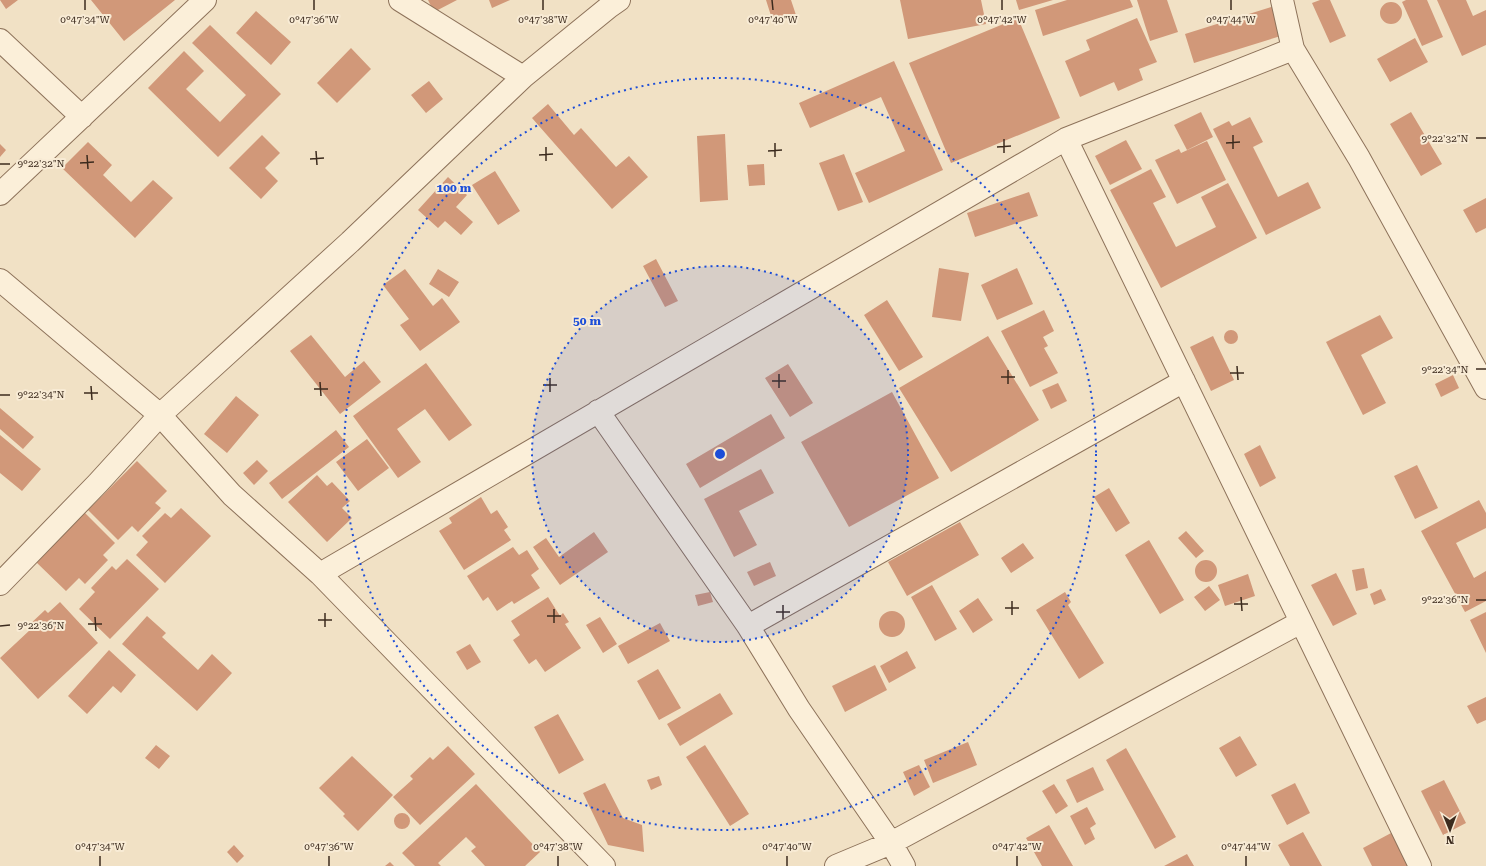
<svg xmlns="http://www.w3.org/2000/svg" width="1486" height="866" viewBox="0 0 1486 866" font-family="'Roboto Serif',serif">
<rect width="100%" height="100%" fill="#f1e1c5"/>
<path fill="#d19879" d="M0,0h18l-12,9z
M91,0h84l-51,41z
M428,0h29l-23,12z
M489,0h21l-18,8z
M766,0h25l5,15 -23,7z
M900,0h81l5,24 -78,15z
M1016,0h37l-34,10z
M1067,0h63l3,7 -90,29 -8,-26z
M1137,0h30l11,32 -28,9z
M1320,0h10l16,36 -16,7 -18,-40z
M1406,0h21l16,37 -21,9 -20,-44z
M1437,0h29l7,16 13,-6v35l-24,11z
M1380 13a11 11 0 1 1 22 0a11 11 0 1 1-22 0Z
M1274,6l10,29 -90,28 -9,-29z
M256,11l35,31 -20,23 -35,-32z
M1018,18l42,100 -109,45 -42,-100z
M1137,18l20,44 -18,7 4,11 -25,11 -4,-9 -34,15 -15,-36 25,-11 -4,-10z
M210,25l71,69 -63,63 -70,-69 36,-37 20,20 -18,18 34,33 26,-27 -54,-52z
M1415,38l13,24 -38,20 -13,-23z
M351,48l20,21 -34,34 -20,-20z
M894,61l49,109 -74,33 -14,-30 50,-22 -24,-54 -71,31 -11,-25z
M429,81l14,18 -17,14 -15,-18z
M548,104l26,31 7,-7 35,39 13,-11 19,21 -36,32 -80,-91z
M1201,112l12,25 -26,13 -13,-25z
M1411,112l31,52 -21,12 -31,-52z
M1250,117l13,25 -10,5 25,50 30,-15 13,26 -55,27 -53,-106 16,-8 3,5z
M725,134l3,66 -28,2 -3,-66z
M262,135l18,18 -15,15 13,13 -17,18 -32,-31z
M1126,140l16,29 -32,16 -15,-29z
M1207,141l19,39 -49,24 -22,-44 24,-11 2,4z
M88,142l24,23 -9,10 28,27 22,-22 20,18 -38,40 -73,-70z
M0,144l6,6 -6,7z
M844,154l19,48 -25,9 -19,-48z
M764,164l1,21 -16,1 -2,-21z
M1151,169l15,28 -13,6 23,44 40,-20 -15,-30 27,-14 29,55 -96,50 -51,-98z
M495,171l25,40 -22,14 -26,-40z
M448,177l19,18 -11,12 17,15 -12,13 -16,-14 -7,7 -20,-18z
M1029,192l9,24 -63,21 -8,-24z
M1486,198v30l-10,5 -13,-23z
M656,259l22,42 -13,6 -22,-41z
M939,268l30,5 -8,48 -29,-4z
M1017,268l16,36 -36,16 -16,-35z
M405,269l28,37 9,-8 18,24 -40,29 -20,-26 9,-6 -26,-34z
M438,269l21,13 -10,15 -20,-13z
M887,300l36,57 -24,14 -35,-56z
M1044,310l10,21 -11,6 5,9 -4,2 14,25 -28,14 -29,-56z
M1380,315l13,23 -32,17 25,48 -23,12 -37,-73z
M1224 337a7 7 0 1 1 14 0a7 7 0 1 1-14 0Z
M311,335l34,42 19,-16 17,21 -41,32 -50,-63z
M988,336l51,84 -88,52 -52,-84z
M1213,336l21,44 -23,11 -21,-44z
M426,363l46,62 -23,16 -24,-32 -28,20 24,33 -23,16 -45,-62z
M788,364l25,39 -23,14 -25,-39z
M1453,375l6,13 -18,9 -6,-13z
M1058,383l9,18 -16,8 -9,-19z
M892,392l47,86 -90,49 -48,-85z
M236,396l23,19 -32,38 -23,-19z
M0,408l34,29 -11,12 -23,-20z
M771,414l14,24 -85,50 -14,-24z
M336,430l13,17 -67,52 -13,-16z
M0,435l41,34 -19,22 -22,-18z
M367,439l22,29 -31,23 -22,-29z
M1260,445l16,33 -16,9 -16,-33z
M257,460l11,11 -14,14 -11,-12z
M137,461l30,30 -12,12 6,5 -23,24 -6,-6 -14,14 -30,-30z
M1417,465l21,43 -23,11 -21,-43z
M761,469l13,24 -35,18 18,34 -23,12 -30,-58z
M317,475l10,11 5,-4 18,19 -8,7 10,10 -25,24 -39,-40z
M1109,488l21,35 -14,9 -22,-35z
M481,497l10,17 6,-4 11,17 -4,3 7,10 -47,30 -25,-39 13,-8 -3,-5z
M1479,500l7,13v15l-30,15 18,35 12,-7v30l-21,11 -44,-81z
M181,508l30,28 -46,47 -29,-28 12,-13 -6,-6 23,-23 6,5z
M85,513l30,30 -12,12 5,5 -23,24 -6,-6 -13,13 -30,-29z
M960,522l19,33 -72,41 -19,-34z
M1186,531l18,20 -8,7 -18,-20z
M594,532l14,20 -48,33 -27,-38 13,-9 13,19z
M1149,540l35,60 -24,14 -35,-59z
M1023,543l11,15 -23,15 -10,-15z
M513,547l6,8 8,-5 12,19 -8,6 9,13 -26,16 -2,-3 -15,10 -9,-14 -5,4 -16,-25z
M127,559l32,30 -49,50 -31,-30 16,-17 -4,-4 21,-22 4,4z
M1195 571a11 11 0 1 1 22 0a11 11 0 1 1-22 0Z
M770,562l6,14 -22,10 -7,-14z
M1364,568l4,20 -12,3 -4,-21z
M1336,573l21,41 -24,12 -22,-41z
M1248,574l7,22 -30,10 -7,-21z
M932,585l25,44 -22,12 -24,-44z
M1209,586l11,14 -15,11 -11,-14z
M1381,589l5,11 -12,5 -4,-11z
M710,592l3,10 -15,4 -3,-11z
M1065,592l6,10 -3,3 36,58 -25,16 -43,-69z
M548,597l12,19 3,-3 6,9 -4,2 16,24 -36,24 -9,-13 -7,5 -16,-24 7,-5 -9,-14z
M978,598l15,22 -20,13 -14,-22z
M60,602l38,41 -60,56 -38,-41 31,-29 -3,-3 17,-16 3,3z
M879 624a13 13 0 1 1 26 0a13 13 0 1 1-26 0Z
M1486,612v41l-16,-33z
M147,616l19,17 -4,4 36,33 14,-16 20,19 -35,38 -75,-67z
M600,617l17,27 -14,9 -17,-28z
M660,623l10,18 -42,23 -10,-18z
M470,644l11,18 -14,8 -11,-18z
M109,650l27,25 -15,18 -8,-7 -26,28 -19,-18z
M907,651l9,17 -27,15 -9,-17z
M875,665l12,25 -42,22 -13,-26z
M658,669l23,39 -22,12 -22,-39z
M720,693l13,21 -53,32 -13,-22z
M1486,697v23l-9,4 -10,-18z
M558,714l26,46 -25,14 -25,-47z
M1240,736l17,29 -21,12 -17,-29z
M968,742l9,23 -44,18 -9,-23z
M156,745l14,11 -11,13 -14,-11z
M705,745l44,69 -19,12 -44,-69z
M448,746l27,28 -55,51 -27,-28 20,-18 -3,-3 20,-19 3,3z
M1126,748l50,89 -21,12 -49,-89z
M352,756l41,39 -35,36 -15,-15 2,-2 -26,-26z
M919,765l11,22 -16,9 -11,-24z
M1093,767l11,23 -27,13 -11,-23z
M659,776l3,9 -11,5 -4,-10z
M1444,780l22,43 -23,12 -22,-44z
M605,783l18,35 19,7 2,27 -36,-7 -25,-52z
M1295,783l15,30 -23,12 -16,-30z
M476,784l64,68 -15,14h-40l-14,-15 5,-4 -10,-10 -28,26 3,3h-26l-13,-13z
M1054,784l14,22 -12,8 -14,-23z
M1087,807l9,17 -6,4 5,11 -10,6 -15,-29z
M394 821a8 8 0 1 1 16 0a8 8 0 1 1-16 0Z
M1049,825l24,41h-31l-16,-28z
M1303,832l19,34h-32l-12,-21z
M1393,832l18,34h-39l-9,-18z
M234,845l10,11 -7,7 -10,-11z
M1187,854l7,12h-30z
M390,862l4,4h-9z"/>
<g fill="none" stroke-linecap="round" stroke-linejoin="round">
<defs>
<path id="street" d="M400,0l123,77
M1282,0l11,49 66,109 127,230
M0,40l82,77
M1066,139l354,727
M0,194l205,-194
M0,280l160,135 72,80 88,79 284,292
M598,411l150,215 51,83 92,134 13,23
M320,574l746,-435 227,-90
M0,584l98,-101 62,-68 190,-173 173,-165 86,-70 10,-7
M748,626l436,-245
M836,866l55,-23 410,-221"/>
</defs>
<use href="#street" stroke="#8d725a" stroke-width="24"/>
<use href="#street" stroke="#fbefd9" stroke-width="22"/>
</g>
<path fill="none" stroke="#3c2b1e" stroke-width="1.5" d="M85,0v10M314,0v10M543,0v10M772,0l1,10M1002,0v10M1231,0v10M1233,135v14M1476,138h10M1004,139v14M775,143v14M1226,143l14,-1M546,147v14M997,147l14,-1M316,151l1,14M768,151l14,-1M87,155l1,14M539,155l14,-1M310,159l14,-1M80,163l14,-1M0,164h10M1237,366l1,14M1476,369h10M1008,370v14M1230,373h14M779,374v14M1001,377h14M550,378v14M772,381h14M320,382l1,14M543,385h14M91,386l1,14M314,389h14M84,393h14M0,395h10M1241,597l1,14M1476,600h10M1012,601v14M1234,604h14M783,605v14M1005,608h14M554,609v14M776,612h14M325,613v14M547,616h14M95,617l1,14M318,620h14M88,624h14M0,626l10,-1M100,856v10M329,856v10M558,856v10M787,856v10M1017,856v10M1246,856v10"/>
<circle cx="720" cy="454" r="188" fill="#1d4ed8" fill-opacity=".12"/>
<g fill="none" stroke="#1d4ed8" stroke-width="2" stroke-dasharray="2 4">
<circle cx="720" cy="454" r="188"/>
<circle cx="720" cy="454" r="376"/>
</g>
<g font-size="10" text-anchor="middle" fill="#3c2b1e" stroke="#f8ebd5" stroke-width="4" stroke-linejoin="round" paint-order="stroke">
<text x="85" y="23">0°47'34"W</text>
<text x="314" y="23">0°47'36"W</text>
<text x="543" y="23">0°47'38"W</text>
<text x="773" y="23">0°47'40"W</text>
<text x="1002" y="23">0°47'42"W</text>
<text x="1231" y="23">0°47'44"W</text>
<text x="1445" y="142">9°22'32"N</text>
<text x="41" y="167">9°22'32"N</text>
<text x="1445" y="373">9°22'34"N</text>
<text x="41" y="398">9°22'34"N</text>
<text x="1445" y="603">9°22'36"N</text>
<text x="41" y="629">9°22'36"N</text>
<text x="100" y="850">0°47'34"W</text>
<text x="329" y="850">0°47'36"W</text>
<text x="558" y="850">0°47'38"W</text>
<text x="787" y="850">0°47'40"W</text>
<text x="1017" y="850">0°47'42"W</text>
<text x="1246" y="850">0°47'44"W</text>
</g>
<circle cx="720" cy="454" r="6" fill="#1d4ed8" stroke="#f8ebd5" stroke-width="2"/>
<g font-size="12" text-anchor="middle" font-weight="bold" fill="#1d4ed8" stroke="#f8ebd5" stroke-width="4" stroke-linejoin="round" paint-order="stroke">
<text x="454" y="192">100 m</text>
<text x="587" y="325">50 m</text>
</g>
<g transform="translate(1450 830) rotate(179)" stroke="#f8ebd5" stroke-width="3" paint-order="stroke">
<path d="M0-3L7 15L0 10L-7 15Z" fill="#3c2b1e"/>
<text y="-6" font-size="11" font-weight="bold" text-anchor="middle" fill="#3c2b1e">N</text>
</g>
</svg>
